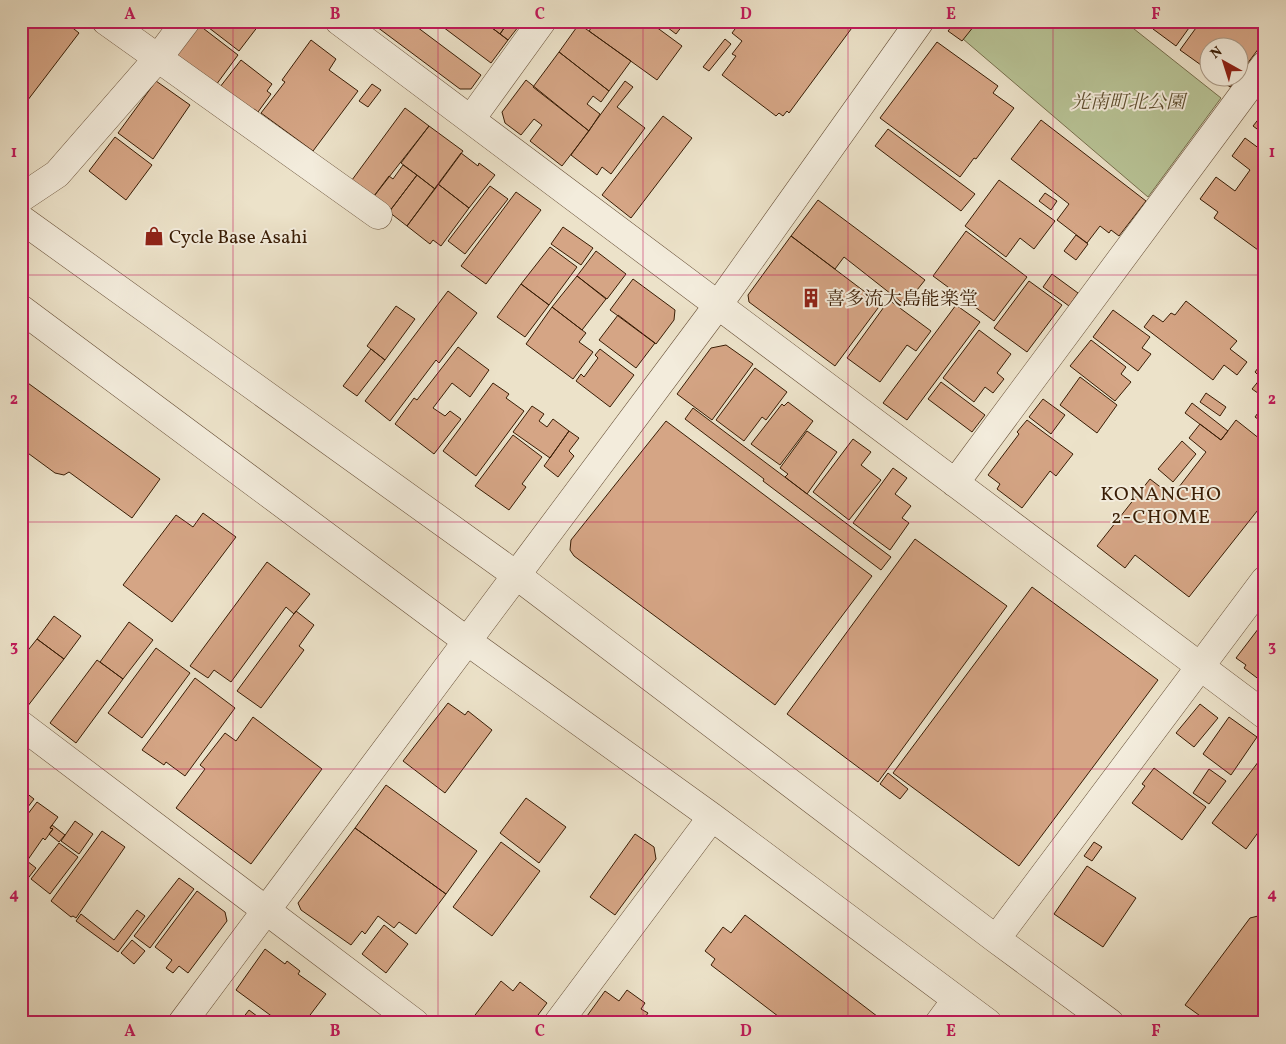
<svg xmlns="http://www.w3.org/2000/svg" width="1286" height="1044" viewBox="0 0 1286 1044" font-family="Vollkorn,'Noto Serif JP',serif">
<rect width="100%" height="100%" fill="#ece2c9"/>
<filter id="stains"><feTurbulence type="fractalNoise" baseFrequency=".004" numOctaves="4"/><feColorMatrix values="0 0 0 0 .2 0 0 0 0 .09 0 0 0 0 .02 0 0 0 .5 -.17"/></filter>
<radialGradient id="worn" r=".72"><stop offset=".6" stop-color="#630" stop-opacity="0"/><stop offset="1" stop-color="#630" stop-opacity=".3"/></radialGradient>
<path fill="#b8c396" stroke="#78704e" d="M965,21h159l97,77 -73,99 -192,-164z"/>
<path fill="#d5a585" stroke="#391d05" d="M21,21h43l15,12 -58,76z
M200,21h62l-23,30z
M369,21h40l72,54 -10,14h-11z
M435,21h48l25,19 -17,23z
M483,21h26l-9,13z
M509,21l13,1 -14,18 -8,-6z
M596,21h52l34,25 -25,34 -68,-49z
M659,21h27l-10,13z
M741,21h6l6,5 4,-5h100l-68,92 -2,-2 -4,5 -4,-3 -3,3 -54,-41 14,-19 -4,-2 10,-13 -10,-8z
M956,21h22l-16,20 -14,-10z
M1158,21h36l-18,25 -23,-17z
M1201,21h64v19l-27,36v-28h-30v22l-28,-20z
M195,22l43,33 -22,30 -43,-33z
M579,24l52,37 -22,30 -50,-39z
M725,39l6,5 -22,27 -6,-4z
M311,40l25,19 -7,11 29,21 -45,60 -52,-38 24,-31 -3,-2z
M937,42l61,44 -5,7 21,15 -38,51 -2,-1 -14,19 -80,-59z
M559,52l50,39 -8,11 -8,-6 -6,8 13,10 -11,17 -56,-44z
M241,60l31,24 -5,7 4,3 -13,18 -4,-3 -2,3 -32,-25z
M1218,78h19l-7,9z
M526,80l63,51 -27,35 -32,-25 12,-16 -8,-6 -13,16 -16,-12 -3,-11z
M156,81l34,24 -37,54 -35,-26z
M625,81l8,6 -16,20 28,21 -34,46 -9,-7 -5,8 -26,-20z
M372,84l9,6 -13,17 -9,-6z
M405,108l24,18 -58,74 -22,-16z
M1265,111v24l-12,-9z
M663,116l29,22 -61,80 -29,-23z
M1041,120l105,81 -27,35 -8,-6 -2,3 -9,-7 -13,17 -30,-23 12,-16 -58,-45z
M429,126l34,25 -28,38 -34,-26z
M888,129l87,65 -14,17 -86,-65z
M115,137l37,28 -26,35 -37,-29z
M1245,138l19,14 1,-2v90l-7,10 -44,-32 4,-6 -18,-13 16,-22 19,14 15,-21 -18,-14z
M461,153l17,13 1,-3 16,12 -26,33 -31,-24z
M403,165l14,10 -28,37 -18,-12 18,-24 4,3z
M417,175l18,14 -28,37 -18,-14z
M999,180l56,41 -21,28 -14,-11 -14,19 -41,-31z
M438,184l31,24 -28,38 -8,-6 -3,4 -23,-18z
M490,186l18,13 -43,55 -17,-13z
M516,192l25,18 -55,74 -25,-18z
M1045,193l12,8 -6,9 -12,-9z
M818,200l107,80 -20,25 -61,-48 -9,12 -44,-33z
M563,227l30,21 -12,17 -30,-21z
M966,231l61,46 -33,44 -61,-45z
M1076,235l12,9 -12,16 -12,-9z
M791,236l90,68 -46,62 -86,-64 -1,-7z
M550,247l27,20 -28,38 -28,-21z
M596,251l30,23 -19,25 -30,-23z
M1052,274l26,19 -9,13 -26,-19z
M577,276l29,23 -24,31 -30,-23z
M633,279l42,31 -1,10 -18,24 -46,-34z
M1029,281l33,24 -35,47 -33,-24z
M521,284l28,21 -24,32 -28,-20z
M448,291l29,22 -38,50 -3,-3 -46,61 -25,-20z
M889,300l42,31 -15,20 -9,-6 -27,37 -33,-24z
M1186,301l51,40 -7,8 17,13 -10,13 -13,-10 -11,15 -69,-53 9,-12 10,7 8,-9 4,2z
M956,305l24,17 -73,98 -24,-17z
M396,306l19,13 -30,41 -18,-14z
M552,307l34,26 -7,9 14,10 -20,27 -47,-35z
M1113,310l37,27 -8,11 9,6 -13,17 -45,-34z
M618,315l37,28 -19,25 -37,-28z
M979,330l32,24 -14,19 7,6 -11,14 -8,-6 -11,15 -31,-24z
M1091,340l35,27 -5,7 10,8 -16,19 -45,-35z
M726,345l27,19 -41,56 -35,-26 34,-46z
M458,347l31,23 -19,27 -18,-14 -19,25 12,8 5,-5 11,8 -27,35 -39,-30 19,-26 3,2z
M371,349l14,11 -28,36 -14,-10z
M600,349l34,26 -24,32 -34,-26 5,-7 3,3 14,-19 -3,-3z
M1264,360l1,1v37l-13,-9 9,-11 -6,-6z
M755,368l32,24 -21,28 -4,-3 -18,24 -28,-21z
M1080,377l37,28 -20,28 -37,-28z
M21,378l139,101 -28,39 -63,-46 -5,3 -9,-2 -34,-25z
M941,382l44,33 -13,17 -44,-33z
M493,383l16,11 -3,4 18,13 -48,65 -33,-25z
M1206,393l20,14 -6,9 -20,-14z
M1043,399l22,16 -14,19 -22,-17z
M788,402l25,19 -33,44 -29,-21 31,-40 2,2z
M1192,403l36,28 -7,9 -36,-27z
M1265,403v21l-10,-7z
M532,406l12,8 -5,7 8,6 6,-8 16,12 -19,27 -37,-26z
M693,408l198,149 -10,13 -118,-89 1,-2 -79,-60z
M1027,420l46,34 -17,22 -6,-5 -28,37 -25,-19 3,-5 -12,-9 31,-41 -2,-2z
M1236,420l29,23v58l-76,96 -54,-42 -10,13 -28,-22 53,-67 22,17 34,-44 -17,-14 11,-14 21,16z
M666,421l206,155 -97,129 -201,-149 -4,-6 1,-10z
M569,431l10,7 -10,13 5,5 -16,21 -14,-11z
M807,431l30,21 -30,42 -22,-17 3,-3 -8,-6z
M513,435l29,22 -20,27 4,3 -17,23 -34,-24z
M853,439l18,13 -10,13 20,15 -32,40 -36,-28z
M1182,441l14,13 -23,28 -15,-13z
M893,468l14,10 -12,16 16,12 -9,12 7,5 -19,27 -37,-27z
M203,513l33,24 -64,85 -49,-37 53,-70 17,12z
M915,539l92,67 -129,176 -91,-68z
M267,562l43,32 -16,20 -8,-7 -55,75 -17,-12 -6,8 -18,-12z
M1032,587l126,93 -139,186 -126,-93z
M296,611l18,14 -15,21 5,4 -43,58 -24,-17z
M54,616l27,20 -17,23 -27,-20z
M1265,620v64l-21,-16 2,-3 -10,-7z
M129,622l24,18 -30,39 -23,-17z
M37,639l27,20 -37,48 -6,-4v-44z
M156,648l34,25 -48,65 -34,-25z
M97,660l26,19 -47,64 -26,-20z
M195,678l40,30 -50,68 -19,-14 -2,3 -22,-15z
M448,703l17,12 3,-4 24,19 -47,63 -42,-32z
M1200,704l18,14 -24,29 -18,-14z
M253,717l69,52 -71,95 -75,-56 29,-39 -5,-4 25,-32 11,8z
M1229,717l28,20 -26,38 -28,-21z
M1265,753v70l-19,26 -34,-26z
M1154,768l52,39 -24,33 -50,-37 13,-17 -3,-2z
M1209,769l17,12 -17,23 -16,-11z
M888,773l20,16 -8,10 -20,-15z
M386,785l91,66 -31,43 -91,-66z
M21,789l13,10 -13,17z
M526,798l40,29 -27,36 -39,-30z
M37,802l21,15 -8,11 3,1 -8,11 -2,-2 -16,23 9,7 -14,18 -1,-63z
M75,821l18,13 -14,20 -18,-13z
M52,825l13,10 -6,7 -10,-8 4,-5 -3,-1z
M355,828l91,66 -30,40 -17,-12 -5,6 -16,-12 -13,18 -3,-3 -11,14 -50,-35 -3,-7z
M102,831l23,16 -49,71 -3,-2 -2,1 -20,-16z
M635,834l19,13 2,12 -41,56 -25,-18z
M501,842l39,29 -48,65 -39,-29z
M1094,842l8,5 -10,14 -8,-5z
M59,843l19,14 -28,37 -19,-15z
M1087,866l49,32 -33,49 -49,-33z
M179,878l15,11 -44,59 -16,-12z
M197,891l28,21 2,9 -39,52 -9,-7 -6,7 -7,-5 6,-8 -17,-13z
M137,910l8,6 -27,36 -42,-31 5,-7 33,26z
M745,915l141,108h-99l-76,-58 4,-6 -10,-8 18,-24 8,6z
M1258,916l7,5v102h-55l-25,-18 65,-87z
M384,925l24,19 -22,29 -24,-19z
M132,940l13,11 -11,13 -13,-11z
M265,949l20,15 2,-3 13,10 -2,3 28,20 -22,29h-23l-45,-33z
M501,981l12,10 7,-9 27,21 -9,12 3,2 -5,6h-67z
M627,990l18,13 -4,6 7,4 -7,10h-59l23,-32 14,10z
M249,1010l17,13h-27z"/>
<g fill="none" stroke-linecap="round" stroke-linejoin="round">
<defs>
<path id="minor" d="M106,21l272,194
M339,21l926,694
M471,119l71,-98
M21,198l36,-24 101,-116 28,-37
M21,219l495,356 480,364 114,84
M21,309l446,332 245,176 276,206
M955,483l310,-418
M21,725l394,298
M996,939l269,-359
M182,1023l536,-718 202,-284
M558,1023l154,-206
M939,1023l17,-23"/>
</defs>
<use href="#minor" stroke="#664e36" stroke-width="29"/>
<use href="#minor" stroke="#f3ecdc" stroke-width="28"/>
</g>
<path fill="none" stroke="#c2185b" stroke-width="1" stroke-opacity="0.55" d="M233,21v1002M438,21v1002M643,21v1002M848,21v1002M1053,21v1002M21,275h1244M21,522h1244M21,769h1244"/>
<defs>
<symbol id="shop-bare" viewBox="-9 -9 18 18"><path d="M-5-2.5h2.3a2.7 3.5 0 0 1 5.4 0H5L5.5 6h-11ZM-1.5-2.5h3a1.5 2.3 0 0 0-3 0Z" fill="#8f2418" stroke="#f3ecdc" stroke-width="2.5" paint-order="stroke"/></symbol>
<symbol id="building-bare" viewBox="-9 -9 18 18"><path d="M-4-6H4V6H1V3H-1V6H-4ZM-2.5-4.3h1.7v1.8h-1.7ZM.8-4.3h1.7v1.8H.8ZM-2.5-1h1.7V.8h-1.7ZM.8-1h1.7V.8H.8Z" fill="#8f2418" stroke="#f3ecdc" stroke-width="2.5" paint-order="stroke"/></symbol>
</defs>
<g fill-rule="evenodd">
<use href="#shop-bare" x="140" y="222" width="28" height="28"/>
<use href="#building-bare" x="797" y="284" width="28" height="28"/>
</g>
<g text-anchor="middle" stroke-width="4" stroke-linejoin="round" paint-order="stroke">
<g font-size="19" font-style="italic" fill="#5f4f30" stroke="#f3ecdc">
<text x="1128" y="108">光南町北公園</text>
</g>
<g font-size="19" fill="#391d05" stroke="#f3ecdc" text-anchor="start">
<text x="169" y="243">Cycle Base Asahi</text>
<text x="826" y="305">喜多流大島能楽堂</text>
</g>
<g font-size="20" letter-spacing="1" fill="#391d05" stroke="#f3ecdc">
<text x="1161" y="500">KONANCHO<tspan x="1161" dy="23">2-CHOME</tspan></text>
</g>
</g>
<rect width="1286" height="1044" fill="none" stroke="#ece2c9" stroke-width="55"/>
<g transform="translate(1224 62) rotate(321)"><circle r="24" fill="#f3ecdc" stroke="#a99986"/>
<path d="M0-4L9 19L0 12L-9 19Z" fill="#8f2418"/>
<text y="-8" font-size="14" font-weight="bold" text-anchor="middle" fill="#391d05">N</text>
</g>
<rect x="28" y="28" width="1230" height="988" fill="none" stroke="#c2185b" stroke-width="2"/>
<g font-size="16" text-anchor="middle" font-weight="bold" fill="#c2185b">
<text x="130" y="19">A</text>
<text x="335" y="19">B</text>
<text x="540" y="19">C</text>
<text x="746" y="19">D</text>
<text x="951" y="19">E</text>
<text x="1156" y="19">F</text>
<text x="14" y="157">1</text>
<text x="1272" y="157">1</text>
<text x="14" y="404">2</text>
<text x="1272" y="404">2</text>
<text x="14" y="651">3</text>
<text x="1272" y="651">3</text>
<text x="14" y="899">4</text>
<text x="1272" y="899">4</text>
<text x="130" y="1036">A</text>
<text x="335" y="1036">B</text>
<text x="540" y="1036">C</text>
<text x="746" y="1036">D</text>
<text x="951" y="1036">E</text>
<text x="1156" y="1036">F</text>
</g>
<rect width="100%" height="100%" filter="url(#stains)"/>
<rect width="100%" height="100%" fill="url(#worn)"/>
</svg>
